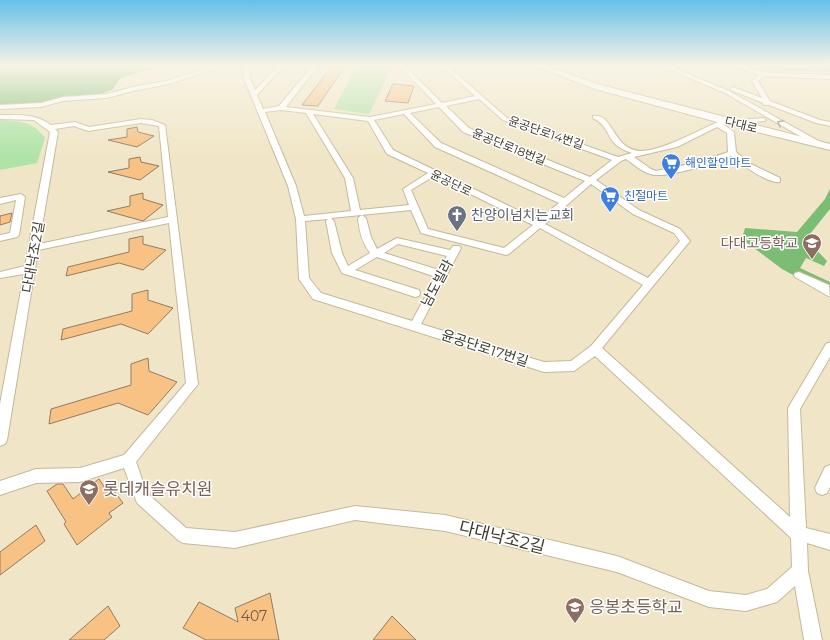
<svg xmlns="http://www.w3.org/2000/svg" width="830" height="640" viewBox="0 0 830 640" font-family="Montserrat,'Noto Sans KR',sans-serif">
<rect width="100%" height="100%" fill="#f0e6c7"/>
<path fill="#afe3a8" d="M357,66l35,1 -23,47 -35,-5z
M0,120c20,2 32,0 45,18l-8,25 -37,7z"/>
<path fill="#7bbd73" d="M0,66h161l-40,12 -9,12 -15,5 -59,9 -38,1z
M830,189v20l-24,30 21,22 -3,5 -18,-8 -6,10 30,14v13l-48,-26 -40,-30 3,-11 52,4 28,-33z"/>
<path fill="#40d5e9" d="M756,66h74v6l-60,-2z"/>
<path fill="#f7c284" stroke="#917c64" d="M332,66h13l-27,40 -16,-1z
M393,84l21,2 -6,17 -23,-2z
M137,127l1,5 16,4 -17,11 -29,-7 19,-3v-8z
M140,157l1,5 18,4 -19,14 -32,-8 21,-4v-9z
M143,193v6l20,6 -20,16 -36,-10 23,-5v-10z
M12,213l-2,9 -10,3v-9z
M143,236v8l23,6 -23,20 -24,-7 -53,13 2,-9 61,-15v-13z
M148,290v10l25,8 -25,26 -27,-10 -60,16 2,-11 69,-18v-17z
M148,358l1,13 28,11 -29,33 -30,-12 -69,21 2,-15 80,-24v-21z
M99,479l8,12 4,-4 12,16 -14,10 3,4 -35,28 -13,-21 2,-2 -19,-31 10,-7h6l10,15z
M36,525l9,16 -45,34v-23z
M270,593l9,47h-73l-23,-12 16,-26 39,20 -3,-14z
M108,606l12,20 -16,14h-35z
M392,616l24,24h-43z"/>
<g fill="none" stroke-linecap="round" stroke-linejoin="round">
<defs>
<path id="minor" d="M214,66h9l-54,18 -36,7 -26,7 -44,3 -22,6 -41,2v-4l41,-2 22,-6 44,-3 25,-7 34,-6z
M245,66h6l-2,10 6,14 23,-24h6l-27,29 6,14 16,-3 33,-40h6l-32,41 84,10 66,-13 -37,-38h6l37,37 33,-7 -33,-30h6l59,52 111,39 14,-4c-29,-9 -18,-24 -39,-35v-2c21,-4 19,35 49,35 22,-1 59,-22 80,-31h4v2l-3,2 11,8 2,20 15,12 29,14v4c-12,2 -39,-18 -49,-26 -16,7 -58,20 -75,19 -11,0 -21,-10 -30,-16l-5,2 -25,19 43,30 41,19 10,12 -88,107 188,169 -2,-109 38,-64 4,-2v15l-30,52 6,119 24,6v16l-23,-7 1,28 14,69h-18l-9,-54 -18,16 -31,9 -37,-4 -92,-35 -172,-41 -90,-11 -120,28 -52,-5 -5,-3 -41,-37 -13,-35 -44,14 -44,1 -36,12v-14l36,-12 44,-1 44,-13 62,-72 -17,-160 -131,27 -31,190 -2,4 -5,2v-42l24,-130 -24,4v-6l25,-6 25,-134 -16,-12 -34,-1v-4c18,0 35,-2 51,10l24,-3 14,5 52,-8 11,1 13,5 33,259 -62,78 11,31 39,35 49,4 120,-26 90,9 172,41 92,35 37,4 21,-6 25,-22 -1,-29 -196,-182 -21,15 -30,1 -231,-73 -14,-20 -3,-60 -8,-33 -45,-110zM479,99l24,21 109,40 -22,17 -121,-49 -23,-22zM439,107l24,25 122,49 -21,17 -123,-55 -31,-30zM281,110l25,3 39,65 6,33 -47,5 -8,-30 -31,-74zM313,114l55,7 19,33 41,19 -25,16 6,16 -49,5 -7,-32zM404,114l31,33 124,56 -21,17 -145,-70 -19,-30zM141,123l18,3 9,91 -129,27 19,-112 -3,-3 19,-3 14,5zM717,127l10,6 1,19c-23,9 -47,14 -72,19l-5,-2 -17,-12 43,-10zM434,176l99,49 -29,23 -76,-19 -17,-39zM591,184l42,30 41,19 6,8 -32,37 -103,-54zM411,210l10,23 85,22 3,-1 31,-26 103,57 -52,61 -20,15 -27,1 -123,-38 40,-76 -2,-2h-6l-3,4 -53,-12 -20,11 -6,-12 -5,-19 -4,-3 -4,3c1,13 4,24 12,35l-22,13 -6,-13 -8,-32 -3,-3zM328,219l-2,2 6,32 10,20 73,24 4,-1 1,-3 -1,-3 -64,-20 22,-13 59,20 -24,44 -91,-28 -12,-15 -4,-57zM398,244l49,12 -8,14 -55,-17z
M661,66h8l60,25 95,53 -7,2 -92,-53z
M733,66h9l21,6 67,3v4l-66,-3 -6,5 12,20 50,19 10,2v4l-14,-3 -47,-18h-5l-1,-2 -32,-13v-2l2,-1 29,11 -10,-17 7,-6z
M763,118l3,2 -1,1 -35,4 -3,-2 3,-2z
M21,194l4,3 -6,38 -2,2 -17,4v-6l10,-2 6,-33 -16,4v-6z
M799,272l30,13 1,12 -35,-20 -1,-2 1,-2z
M830,465v22l-3,6 -5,2 -5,-2 -2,-5 10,-21z"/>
<path id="major" d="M535,66h11l55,19 229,59v6l-109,-27 -126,-34z"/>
</defs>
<use href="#minor" stroke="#c2b99b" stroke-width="2"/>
<use href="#major" stroke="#c2b99b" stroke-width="2"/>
<use href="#minor" fill="#fff" fill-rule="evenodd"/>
<use href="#major" fill="#fff" fill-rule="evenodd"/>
</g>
<defs><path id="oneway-chevron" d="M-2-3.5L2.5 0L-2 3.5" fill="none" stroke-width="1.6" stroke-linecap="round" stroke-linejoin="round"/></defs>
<use stroke="#9e9c96" href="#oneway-chevron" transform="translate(780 123) rotate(-151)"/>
<linearGradient id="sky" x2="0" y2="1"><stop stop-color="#65c1e8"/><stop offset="0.42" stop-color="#f8f4e6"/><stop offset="1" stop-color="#f8f4e6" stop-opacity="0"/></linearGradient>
<rect width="830" height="156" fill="url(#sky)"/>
<defs>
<symbol id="supermarket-pin" viewBox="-11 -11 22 30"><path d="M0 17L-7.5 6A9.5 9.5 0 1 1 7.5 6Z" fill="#3f7fe0" stroke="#fff"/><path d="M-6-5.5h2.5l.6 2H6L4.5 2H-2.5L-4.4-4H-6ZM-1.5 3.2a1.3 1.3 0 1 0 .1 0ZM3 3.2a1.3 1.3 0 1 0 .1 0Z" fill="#fff"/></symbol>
<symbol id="church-pin" viewBox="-11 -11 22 30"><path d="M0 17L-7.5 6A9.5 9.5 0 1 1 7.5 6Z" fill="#6b7280" stroke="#fff"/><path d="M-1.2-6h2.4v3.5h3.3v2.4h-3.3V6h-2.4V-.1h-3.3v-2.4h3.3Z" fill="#fff"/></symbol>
<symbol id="school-pin" viewBox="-11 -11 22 30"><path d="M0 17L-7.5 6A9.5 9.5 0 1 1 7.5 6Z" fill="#8d6e63" stroke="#fff"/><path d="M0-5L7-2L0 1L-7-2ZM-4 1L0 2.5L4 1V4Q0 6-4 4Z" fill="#fff"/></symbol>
</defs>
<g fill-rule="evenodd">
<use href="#supermarket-pin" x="660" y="152" width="22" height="30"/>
<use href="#supermarket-pin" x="599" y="185" width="22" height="30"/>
<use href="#church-pin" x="446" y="204" width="22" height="30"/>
<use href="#school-pin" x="801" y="232" width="22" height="30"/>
<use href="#school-pin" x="78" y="478" width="22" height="30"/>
<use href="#school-pin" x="564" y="596" width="22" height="30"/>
</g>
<g text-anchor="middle" stroke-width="3" stroke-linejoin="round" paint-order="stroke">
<g font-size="12" fill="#3d392d" stroke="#fff">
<text transform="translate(741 125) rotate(14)" y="4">다대로</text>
<text transform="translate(546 133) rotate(19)" y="4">윤공단로14번길</text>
<text transform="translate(509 147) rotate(22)" y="4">윤공단로18번길</text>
<text transform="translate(451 183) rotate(26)" y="4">윤공단로</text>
</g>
<g font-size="12" fill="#366cbe" stroke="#fff" text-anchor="start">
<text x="685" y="167">해인할인마트</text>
<text x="624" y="200">친절마트</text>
</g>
<g font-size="14" fill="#5b616d" stroke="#fff" text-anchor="start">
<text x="471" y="220">찬양이넘치는교회</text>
</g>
<g font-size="14" fill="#785e54" stroke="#fff" text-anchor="end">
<text x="798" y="248">다대고등학교</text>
</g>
<g font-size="14" fill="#3d392d" stroke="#fff">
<text transform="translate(33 257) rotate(-80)" y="5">다대낙조2길</text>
<text transform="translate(437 283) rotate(-62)" y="5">남도빌라</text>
<text transform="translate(485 348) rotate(18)" y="5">윤공단로17번길</text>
</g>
<g font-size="14" fill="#6c5b43">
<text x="254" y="621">407</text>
</g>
<g font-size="17" fill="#785e54" stroke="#fff" text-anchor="start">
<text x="103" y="495">롯데캐슬유치원</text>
<text x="589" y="613">응봉초등학교</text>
</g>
<g font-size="17" fill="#3d392d" stroke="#fff">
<text transform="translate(502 537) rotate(14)" y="6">다대낙조2길</text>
</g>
</g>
</svg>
